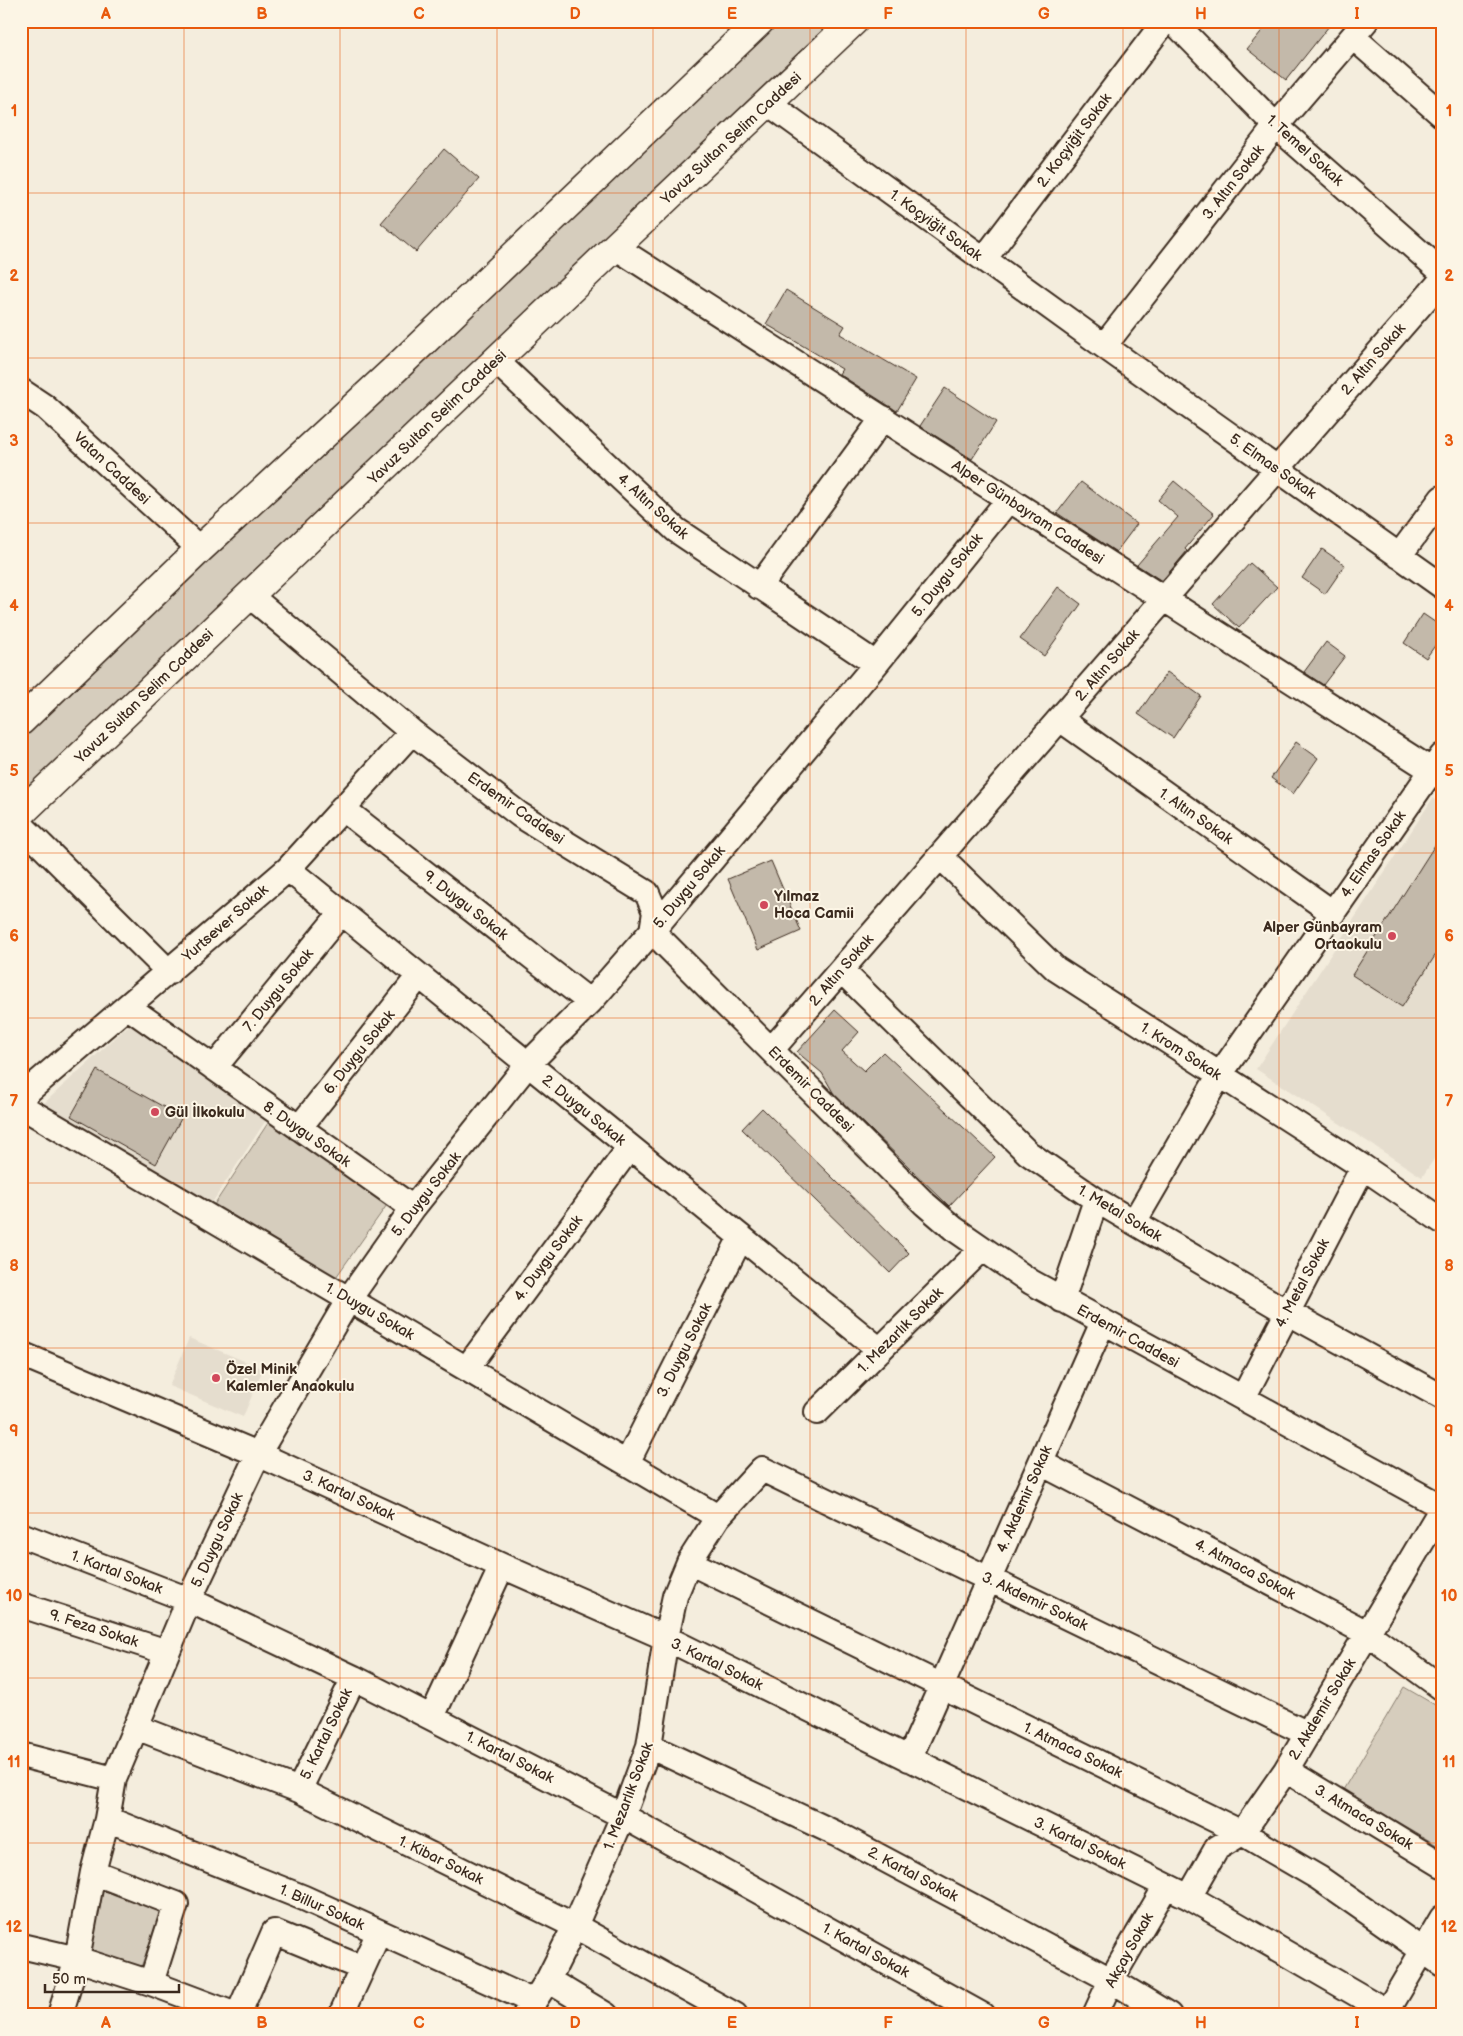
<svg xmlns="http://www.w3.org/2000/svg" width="1463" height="2036" viewBox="0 0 1463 2036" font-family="'Balsamiq Sans',sans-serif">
<rect width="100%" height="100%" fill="#f4eddd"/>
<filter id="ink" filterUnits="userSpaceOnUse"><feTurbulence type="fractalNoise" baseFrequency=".02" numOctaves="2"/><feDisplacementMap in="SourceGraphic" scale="10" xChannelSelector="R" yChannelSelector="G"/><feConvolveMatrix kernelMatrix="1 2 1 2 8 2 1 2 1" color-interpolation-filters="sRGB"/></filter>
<g filter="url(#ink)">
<path fill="#e5ddce" d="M1433,798l9,6v343l-20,30 -166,-108z
M130,1024l138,93 -58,89 -169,-100z
M189,1338l74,31 -20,48 -74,-31z"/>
<path fill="#d6cdbd" stroke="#887c6e" d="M781,21h51l-588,559 -176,175 -47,41v-58l192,-186 321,-296z
M270,1120l119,82 -55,78 -122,-72z
M1404,1687l38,22v139l-99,-58z
M100,1886l62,22 -22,62 -55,-21z"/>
<path fill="#c3b9aa" stroke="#3b2a1e" d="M1270,21h63l-47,59 -39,-31z
M444,149l35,30 -63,73 -35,-29z
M786,290l59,36 -5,8 76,45 -19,32 -58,-37 3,-5 -76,-45z
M945,388l51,34 -24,37 -52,-33z
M1174,481l40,33 -29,35 2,2 -25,30 -25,-16 41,-48 -20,-17z
M1081,482l56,42 -21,28 -59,-39z
M1322,549l23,16 -20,29 -23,-16z
M1250,563l27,24 -38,41 -26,-24z
M1058,587l23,17 -37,52 -24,-17z
M1423,614l19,13v9l-16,22 -22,-15z
M1326,642l19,14 -22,29 -19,-13z
M1167,672l34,24 -28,42 -35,-24z
M1296,742l22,16 -25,36 -22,-16z
M1442,834v111l-40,62 -50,-32z
M771,861l30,70 -43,19 -30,-71z
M835,1010l24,22 -17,19 22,20 19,-19 112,105 -46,49 -115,-112 -12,-21 -25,-21z
M97,1070l85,47 -26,47 -85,-48z
M762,1108l147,145 -19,20 -148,-144z"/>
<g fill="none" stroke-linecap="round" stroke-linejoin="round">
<defs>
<path id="minor" d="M1173,21l103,105 166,146
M1353,37l89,78
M768,103l336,243 338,240
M615,247l827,530
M984,259l181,-238
M1104,346l172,-220 90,-105
M496,361l180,169 200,134
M21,391l24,16 155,142
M1399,556l43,-58
M759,587l124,-169
M249,595l163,137 108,83 127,78 8,19 -3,19 273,273 28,24 78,54 411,225
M1060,719l273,194
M342,808l248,194
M21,825l148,147
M940,856l116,113 307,198 79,54
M288,869l592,481
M841,970l187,183 68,47 191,112 155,85
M128,1007l285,201
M772,1049l670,-769
M214,1068l127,-155
M21,1097l267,-228 124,-137
M21,1106l697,411
M299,1128l120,-152
M1134,1222l85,-146 223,-320
M1062,1300l34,-100
M21,1354l237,100 244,112 164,72 523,259 204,118
M467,1368l163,-221
M1243,1398l120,-231
M817,1412l165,-163
M627,1463l114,-226
M1041,1463l326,170 75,55
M21,1535l168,65 165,78 269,138 359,199
M689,1562l553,271 77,45 123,86
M21,1605l146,47
M432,1717l70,-151
M136,1727l163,63 276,136 160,89
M649,1746l188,88 274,146 58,35
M21,1755l93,24
M909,1759l194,-437
M1286,1770l156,95
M299,1790l55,-112
M107,1819l197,79 230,104
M93,1872l83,32 -25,79
M1189,1897l28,-49 25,-15 44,-63 156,-262
M21,1946l56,13 74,24 85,32
M548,1980l58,35
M60,2015l17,-56 16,-87 14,-53 7,-40 75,-179 69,-146 91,-155 64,-91 115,-144 62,-62 62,-71 224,-267 133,-165
M238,2015l36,-83 88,36
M341,2015l38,-83
M525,2015l23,-35 27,-54 48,-110 26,-70 17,-108 9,-42 14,-34 29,-45 44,-48 546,265
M1095,2015l16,-35 55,-94
M1385,2015l57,-97"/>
<path id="major" d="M21,721l179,-172 194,-179 366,-349
M21,813l594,-566 239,-226"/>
</defs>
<use href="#minor" stroke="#3b2a1e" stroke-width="28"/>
<use href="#major" stroke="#3b2a1e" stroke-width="31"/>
<use href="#minor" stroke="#fcf5e5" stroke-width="24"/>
<use href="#major" stroke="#fcf5e5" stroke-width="28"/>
</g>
</g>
<path fill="none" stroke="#e8590c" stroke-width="1" stroke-opacity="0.55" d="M184,21v1994M340,21v1994M497,21v1994M653,21v1994M810,21v1994M966,21v1994M1123,21v1994M1279,21v1994M21,193h1421M21,358h1421M21,523h1421M21,688h1421M21,853h1421M21,1018h1421M21,1183h1421M21,1348h1421M21,1513h1421M21,1678h1421M21,1843h1421"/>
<g fill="#d1495b" stroke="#fcf5e5" stroke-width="2">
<circle cx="764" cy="905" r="5"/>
<circle cx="1392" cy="936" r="5"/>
<circle cx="155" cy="1112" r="5"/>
<circle cx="216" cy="1378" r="5"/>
</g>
<g text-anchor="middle" stroke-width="4" stroke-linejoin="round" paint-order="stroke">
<g font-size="15" fill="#3b2a1e" stroke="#fcf5e5">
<text transform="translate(731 138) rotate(-43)" y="5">Yavuz Sultan Selim Caddesi</text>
<text transform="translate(1074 140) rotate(-53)" y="5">2. Koçyiğit Sokak</text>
<text transform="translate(1305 150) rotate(42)" y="5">1. Temel Sokak</text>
<text transform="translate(1233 182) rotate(-52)" y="5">3. Altın Sokak</text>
<text transform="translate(936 225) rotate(36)" y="5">1. Koçyiğit Sokak</text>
<text transform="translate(1373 359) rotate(-49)" y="5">2. Altın Sokak</text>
<text transform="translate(437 417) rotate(-44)" y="5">Yavuz Sultan Selim Caddesi</text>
<text transform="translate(1273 466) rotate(35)" y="5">5. Elmas Sokak</text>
<text transform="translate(112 468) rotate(43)" y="5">Vatan Caddesi</text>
<text transform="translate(653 506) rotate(42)" y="5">4. Altın Sokak</text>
<text transform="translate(1028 512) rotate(33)" y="5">Alper Günbayram Caddesi</text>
<text transform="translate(947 575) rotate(-51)" y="5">5. Duygu Sokak</text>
<text transform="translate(1107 665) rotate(-49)" y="5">2. Altın Sokak</text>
<text transform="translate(144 696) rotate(-44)" y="5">Yavuz Sultan Selim Caddesi</text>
<text transform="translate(516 808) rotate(35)" y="5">Erdemir Caddesi</text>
<text transform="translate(1196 816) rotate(35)" y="5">1. Altın Sokak</text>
<text transform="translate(1373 854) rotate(-55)" y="5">4. Elmas Sokak</text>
<text transform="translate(689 887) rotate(-50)" y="5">5. Duygu Sokak</text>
<text transform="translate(466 905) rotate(38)" y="5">9. Duygu Sokak</text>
<text transform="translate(225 923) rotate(-41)" y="5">Yurtsever Sokak</text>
<text transform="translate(841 970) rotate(-49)" y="5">2. Altın Sokak</text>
<text transform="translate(278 990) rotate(-51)" y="5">7. Duygu Sokak</text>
<text transform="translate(1181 1051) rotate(33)" y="5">1. Krom Sokak</text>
<text transform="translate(359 1052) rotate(-51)" y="5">6. Duygu Sokak</text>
<text transform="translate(811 1089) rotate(45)" y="5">Erdemir Caddesi</text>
<text transform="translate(584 1110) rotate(39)" y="5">2. Duygu Sokak</text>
<text transform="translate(307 1134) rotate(35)" y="5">8. Duygu Sokak</text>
<text transform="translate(426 1194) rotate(-52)" y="5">5. Duygu Sokak</text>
<text transform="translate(1120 1213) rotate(31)" y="5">1. Metal Sokak</text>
<text transform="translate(548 1258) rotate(-53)" y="5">4. Duygu Sokak</text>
<text transform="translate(1302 1283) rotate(-62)" y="5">4. Metal Sokak</text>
<text transform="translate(370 1311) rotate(30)" y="5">1. Duygu Sokak</text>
<text transform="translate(900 1330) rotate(-45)" y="5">1. Mezarlık Sokak</text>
<text transform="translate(1128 1336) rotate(29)" y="5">Erdemir Caddesi</text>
<text transform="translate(684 1350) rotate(-63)" y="5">3. Duygu Sokak</text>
<text transform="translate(349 1495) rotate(25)" y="5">3. Kartal Sokak</text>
<text transform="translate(1024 1499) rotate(-66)" y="5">4. Akdemir Sokak</text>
<text transform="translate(217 1540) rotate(-65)" y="5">5. Duygu Sokak</text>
<text transform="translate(1245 1569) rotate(28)" y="5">4. Atmaca Sokak</text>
<text transform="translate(117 1572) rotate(21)" y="5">1. Kartal Sokak</text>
<text transform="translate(1035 1601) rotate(26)" y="5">3. Akdemir Sokak</text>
<text transform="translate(94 1628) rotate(18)" y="5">9. Feza Sokak</text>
<text transform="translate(717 1664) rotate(26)" y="5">3. Kartal Sokak</text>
<text transform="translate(1322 1709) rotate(-59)" y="5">2. Akdemir Sokak</text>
<text transform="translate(326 1734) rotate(-64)" y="5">5. Kartal Sokak</text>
<text transform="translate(1073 1750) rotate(26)" y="5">1. Atmaca Sokak</text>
<text transform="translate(510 1757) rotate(27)" y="5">1. Kartal Sokak</text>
<text transform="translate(628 1796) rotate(-69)" y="5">1. Mezarlık Sokak</text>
<text transform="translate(1364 1817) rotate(31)" y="5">3. Atmaca Sokak</text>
<text transform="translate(1080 1843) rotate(26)" y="5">3. Kartal Sokak</text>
<text transform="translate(441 1860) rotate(26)" y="5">1. Kibar Sokak</text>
<text transform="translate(913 1874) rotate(28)" y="5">2. Kartal Sokak</text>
<text transform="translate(322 1907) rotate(24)" y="5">1. Billur Sokak</text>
<text transform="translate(866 1950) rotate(29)" y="5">1. Kartal Sokak</text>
<text transform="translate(1129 1950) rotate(-61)" y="5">Akçay Sokak</text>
</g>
<g font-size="15" font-weight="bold" fill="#3b2a1e" stroke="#fcf5e5" text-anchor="start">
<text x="774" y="901">Yılmaz<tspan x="774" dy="17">Hoca Camii</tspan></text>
<text x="1382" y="932" text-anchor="end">Alper Günbayram<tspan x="1382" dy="17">Ortaokulu</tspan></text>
<text x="165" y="1117">Gül İlkokulu</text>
<text x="226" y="1374">Özel Minik<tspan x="226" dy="17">Kalemler Anaokulu</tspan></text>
</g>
</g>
<rect width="1463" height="2036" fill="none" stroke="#fcf5e5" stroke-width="55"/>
<path d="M45 1984v8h134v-8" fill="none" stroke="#3b2a1e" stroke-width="2.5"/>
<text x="52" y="1984" font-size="15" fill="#3b2a1e" stroke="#fcf5e5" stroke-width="4" paint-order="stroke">50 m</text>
<rect x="28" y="28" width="1408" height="1980" fill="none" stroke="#e8590c" stroke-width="2"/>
<g font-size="16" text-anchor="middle" font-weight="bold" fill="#e8590c">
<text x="106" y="19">A</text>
<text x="262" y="19">B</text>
<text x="419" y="19">C</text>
<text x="575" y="19">D</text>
<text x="732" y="19">E</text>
<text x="888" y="19">F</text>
<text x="1044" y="19">G</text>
<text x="1201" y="19">H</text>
<text x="1357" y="19">I</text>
<text x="14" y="116">1</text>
<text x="1449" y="116">1</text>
<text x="14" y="281">2</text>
<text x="1449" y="281">2</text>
<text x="14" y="446">3</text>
<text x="1449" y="446">3</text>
<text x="14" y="611">4</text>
<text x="1449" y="611">4</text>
<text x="14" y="776">5</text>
<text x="1449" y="776">5</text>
<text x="14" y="941">6</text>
<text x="1449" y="941">6</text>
<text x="14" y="1106">7</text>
<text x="1449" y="1106">7</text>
<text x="14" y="1271">8</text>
<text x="1449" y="1271">8</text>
<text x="14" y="1436">9</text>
<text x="1449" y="1436">9</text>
<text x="14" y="1601">10</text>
<text x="1449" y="1601">10</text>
<text x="14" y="1767">11</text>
<text x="1449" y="1767">11</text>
<text x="14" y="1932">12</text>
<text x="1449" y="1932">12</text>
<text x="106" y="2028">A</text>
<text x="262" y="2028">B</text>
<text x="419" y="2028">C</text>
<text x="575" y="2028">D</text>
<text x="732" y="2028">E</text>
<text x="888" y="2028">F</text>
<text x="1044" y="2028">G</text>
<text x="1201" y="2028">H</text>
<text x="1357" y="2028">I</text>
</g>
</svg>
